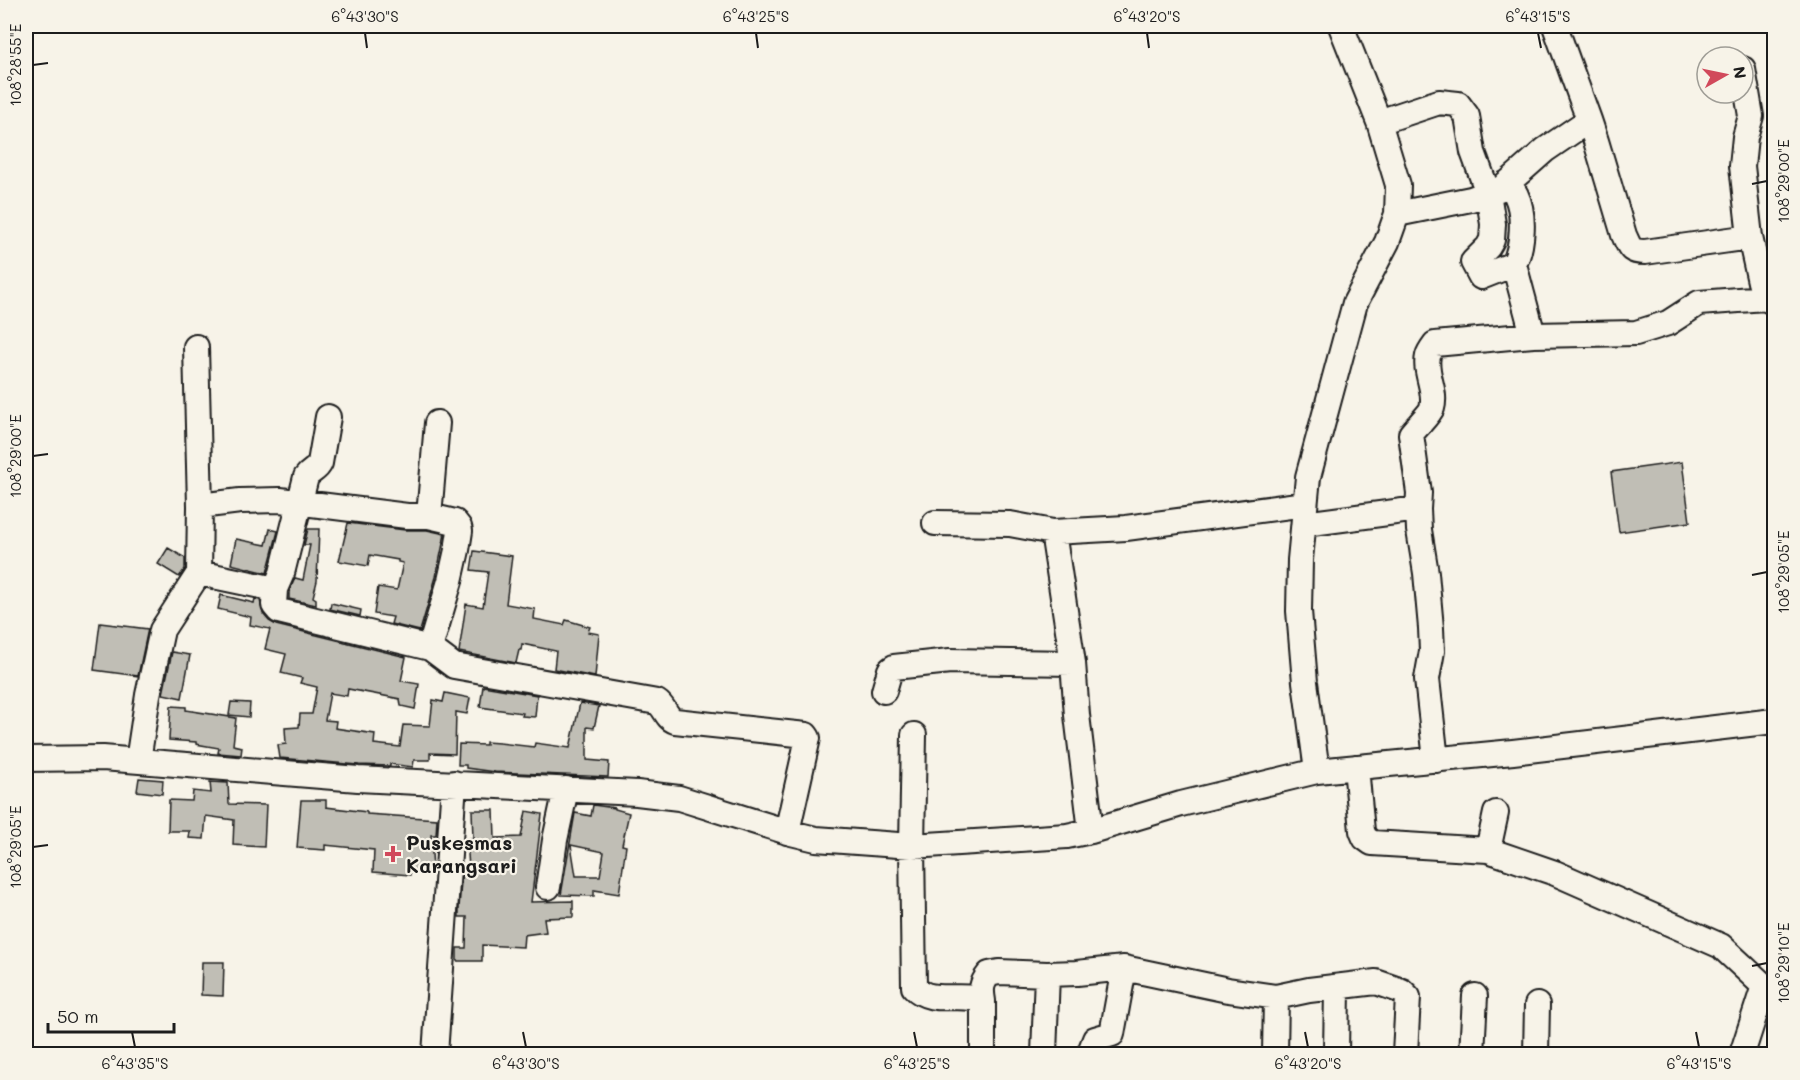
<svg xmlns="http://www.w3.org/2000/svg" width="1800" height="1080" viewBox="0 0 1800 1080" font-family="Mali,sans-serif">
<rect width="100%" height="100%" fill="#f7f3e8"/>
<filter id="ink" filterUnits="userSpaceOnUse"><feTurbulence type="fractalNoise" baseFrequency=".0167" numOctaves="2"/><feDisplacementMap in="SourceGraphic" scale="12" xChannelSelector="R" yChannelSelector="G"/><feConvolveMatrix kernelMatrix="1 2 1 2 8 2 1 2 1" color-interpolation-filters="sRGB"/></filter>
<g filter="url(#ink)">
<path fill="#c0beb5" stroke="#1c1c1c" stroke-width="1.5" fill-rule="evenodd" d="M1682,462l8,60 -71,10 -8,-60z
M348,523l57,7h22l18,4 -9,43 -16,54 -29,-7 2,-7 -19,-3 4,-27 19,3 6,-27 -5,-1v-2l-28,-5 -2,11 -29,-5z
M270,529l8,2 -11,42 -36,-9 5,-25 30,6z
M308,529h11l-2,52 -4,16 3,2v6l-27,-6v-7l6,-14 8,2 7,-35h-6z
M168,548l17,10v11l-6,8 -21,-13z
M474,551l38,5 -6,48 29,5 -1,10 30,6 2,-5 24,7 -2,5 11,2 -4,43 -41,-8 2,-18 -34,-7 -1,6h-2l-3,13 -57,-11 7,-48 17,3 5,-35 -17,-2z
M221,595l33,8 1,-4 5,1 3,14 6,7 7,4 130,32 -5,24 18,3 -4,25 -14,-3 -1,-7 -52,-10 -1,7 -17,-3 -5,27 11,1 -1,7 40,6 -1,10 26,3 3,-22 27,1 3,-26 10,2 2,-9 25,5 -3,16 -11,-2 -1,42 -25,-1v7h-16l-1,7 -23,-3v2l-31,-1 -79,-7 -2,-13 8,-1 -1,-16 14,-1 1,-13h12l5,-27 -17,-4 2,-5 -21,-5 5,-19 -21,-5 5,-20 -20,-4 1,-8 -33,-8z
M331,603l30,7 -1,6 -30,-7z
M100,623l48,6 -10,47 -44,-6z
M172,652l18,3 -8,43 -19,-4z
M483,686l54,9 -2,22 -13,-1 1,-3 -43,-6z
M231,702l19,1 -1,14 -20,-2z
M580,703l19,3 -5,22 -7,-1v33l22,2 -1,15 -113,-5 -29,-4v-3h-8l1,-21 27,1v-3l13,1 35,4 1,-4 35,5z
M171,706l15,1v3l50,8 -3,27 9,2 -1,8 -23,-2 1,-5 -23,-4v-2l-27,-2z
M139,778l24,2 -1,14 -25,-3z
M210,782l18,1 1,21 37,1 -2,42 -31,-2 1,-25 -28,-4 -2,23 -15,-1 1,-7h-22l1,-31 23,1 1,-10 18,2z
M301,800h25v7l41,5v2l70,5 -1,16h-5l2,36 -23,1v3l-37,-3 1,-22 -49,-5v5l-28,-2z
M593,805l22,3v1l14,4 -7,32 4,1 -7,48 -25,-4v6l-33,-1 14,-82 16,3zM571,845l33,7 -4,24h-24z
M472,810h22l1,28 26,-1 5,-26 16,3 -11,88 42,-1v16l-29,1 2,14 -22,3 -1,12 -41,-2v16h-25v-13h9l1,-31h-8v-9l3,-40h7l-2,-29 6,-1z
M202,962h22l-1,34 -22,-1z"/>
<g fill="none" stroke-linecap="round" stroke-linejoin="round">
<defs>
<path id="minor" d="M1555,26l34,94
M1743,69l8,47 -6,21 -3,29 8,71
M1379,122l60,-20 19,2 9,12 6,36 15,41 5,31 -1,16 -4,7 -15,15 8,15 33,-13 19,71
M1507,183c3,4 7,8 9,12 9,19 7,51 -2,69
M1397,214l74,-15 31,-11 43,-38 44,-30 7,21 28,94c6,13 6,17 21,17l105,-15 10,45 5,16 9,5
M200,506l40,-5 40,-1 127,16h22l26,6 4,5 1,4 -3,19 -7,31 -20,67
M1418,509l1,21 7,43 5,55 1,23 -5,28 9,81
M429,516l8,-93
M935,523l75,1 43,8 73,-4 179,-24
M1304,524l114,-15 1,-16 -8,-59c5,-7 19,-20 21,-26 5,-17 -8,-35 -4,-52 1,-4 4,-8 7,-12l98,-9 103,-2 32,-10 31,-20 66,-5
M1053,532l20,131 4,52 14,116
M199,573l76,16 -1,16 5,6 151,37 24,18 203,36c8,5 9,16 18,19l131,14 2,3 -21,94
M275,589l7,-16 24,-96c4,-6 11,-7 14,-14l8,-46
M884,691l6,-21 4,-3 56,-6 123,2
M914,735l-2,111 2,141c17,19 48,4 69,14v53
M26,759l77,-1 255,21 279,14 42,5 112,35 25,6 96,7 155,-10 24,-5 90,-27 136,-33 196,-19 261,-31
M138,761l10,-66 14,-65 37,-57 1,-67 -4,-159
M1356,767l6,64 3,7 7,5 116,7 67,23 166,73 43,40 10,7
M1317,771l-12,-89 -6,-71 1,-51 8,-83 47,-174 32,-61 10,-28 1,-29 -19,-63 -38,-96
M1488,850l8,-37
M548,887l7,-47 11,-51
M1047,974l30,-1 47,-5 104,22 48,7 33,-7 67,-8 26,9 6,6 -3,57
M983,1001c-2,-12 -2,-17 6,-27l10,-2 48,2 -3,80
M1090,1052l5,-13 17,-5 12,-66
M435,1054l19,-271
M1275,1054l1,-57
M1336,1054l1,-66
M1472,1054l3,-58
M1536,1054l1,-49
M1742,1054l22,-68"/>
</defs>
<use href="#minor" stroke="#1c1c1c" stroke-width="28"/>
<use href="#minor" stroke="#f7f3e8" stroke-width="24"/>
</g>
</g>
<path fill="none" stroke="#1c1c1c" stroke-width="2" d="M365,33l2,15M756,33l2,15M1147,33l2,15M1538,33l3,15M33,65l15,-2M1752,184l15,-3M33,456l15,-2M1752,575l15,-3M33,847l15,-2M1752,966l15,-3M132,1032l3,15M523,1032l3,15M914,1032l3,15M1305,1032l3,15M1696,1032l3,15"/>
<path fill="#d1495b" stroke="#f7f3e8" stroke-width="2" d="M390 845h6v6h6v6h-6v6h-6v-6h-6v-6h6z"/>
<g text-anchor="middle" stroke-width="4.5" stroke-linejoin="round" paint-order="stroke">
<g font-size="20" font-weight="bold" fill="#1c1c1c" stroke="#f7f3e8" text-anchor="start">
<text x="406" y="850">Puskesmas<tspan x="406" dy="23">Karangsari</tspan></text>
</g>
</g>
<rect width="1800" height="1080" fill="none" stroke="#f7f3e8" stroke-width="66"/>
<g transform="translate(1725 75) rotate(81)"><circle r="28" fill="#f7f3e8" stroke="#9f9d96" stroke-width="1.5"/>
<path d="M0-4.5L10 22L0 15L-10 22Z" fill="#d1495b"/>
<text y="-9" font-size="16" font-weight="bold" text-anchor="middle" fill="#1c1c1c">N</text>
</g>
<path d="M48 1023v9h126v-9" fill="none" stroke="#1c1c1c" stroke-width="3"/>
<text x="57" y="1023" font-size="18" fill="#1c1c1c" stroke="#f7f3e8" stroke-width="4.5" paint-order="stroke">50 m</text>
<rect x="33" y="33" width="1734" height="1014" fill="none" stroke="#1c1c1c" stroke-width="2"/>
<g font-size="15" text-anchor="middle" fill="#1c1c1c">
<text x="365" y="22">6°43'30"S</text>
<text x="756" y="22">6°43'25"S</text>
<text x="1147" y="22">6°43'20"S</text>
<text x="1538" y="22">6°43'15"S</text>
<text transform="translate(16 65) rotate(-90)" y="5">108°28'55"E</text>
<text transform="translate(1784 181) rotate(-90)" y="5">108°29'00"E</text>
<text transform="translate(16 456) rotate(-90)" y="5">108°29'00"E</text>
<text transform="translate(1784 572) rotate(-90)" y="5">108°29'05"E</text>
<text transform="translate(16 847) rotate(-90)" y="5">108°29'05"E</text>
<text transform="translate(1784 963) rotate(-90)" y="5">108°29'10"E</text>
<text x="135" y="1069">6°43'35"S</text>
<text x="526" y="1069">6°43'30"S</text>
<text x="917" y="1069">6°43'25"S</text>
<text x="1308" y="1069">6°43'20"S</text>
<text x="1699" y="1069">6°43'15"S</text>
</g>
</svg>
